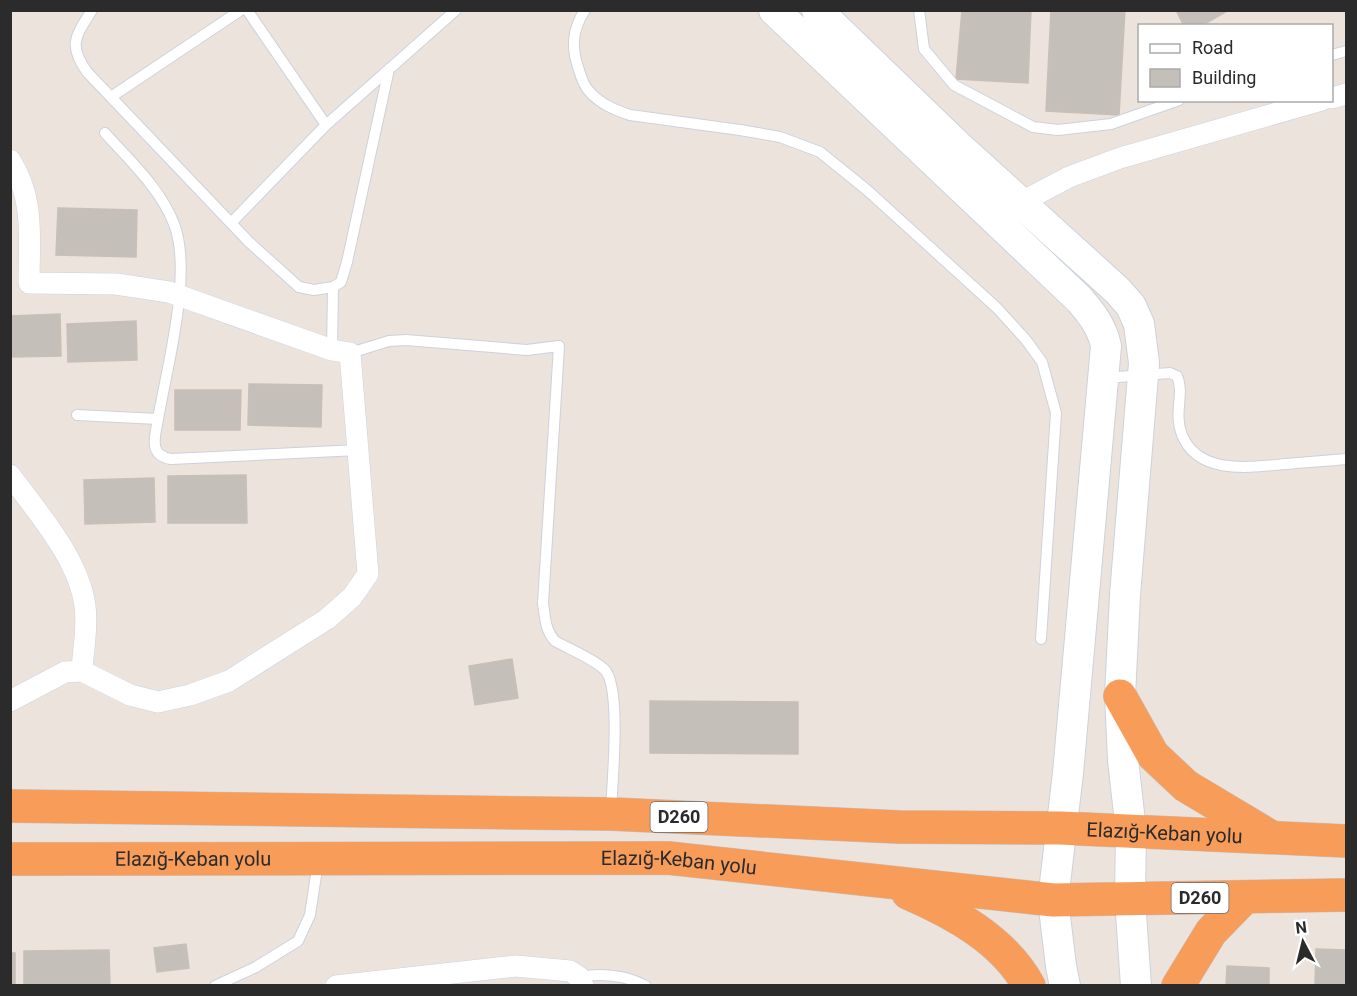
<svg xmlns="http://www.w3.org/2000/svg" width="1357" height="996" viewBox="0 0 1357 996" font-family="Roboto,sans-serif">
<rect width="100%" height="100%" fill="#ede3dd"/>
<path fill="#c5bfb9" stroke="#c8bfb7" stroke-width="1.5" d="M962,10h69l-3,73 -72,-4z
M1051,10h74l-6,105 -73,-4z
M1176,10h53l-28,16h-17z
M58,208l79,2 -1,47 -80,-2z
M60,314l1,42 -51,1v-41z
M136,321l1,39 -69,2 -1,-38z
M249,384l73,1 -1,42 -73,-2z
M175,390h66l-1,40h-65z
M246,475l1,48h-79v-47z
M154,478l1,44 -70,2 -1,-44z
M512,659l6,39 -43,7 -6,-39z
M650,701l148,1v52l-148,-1z
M186,944l3,24 -32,4 -3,-24z
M1316,949l30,1v36h-31z
M109,950l1,36h-86v-35z
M10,953h5v32h-5z
M1227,966l42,2v18h-43z"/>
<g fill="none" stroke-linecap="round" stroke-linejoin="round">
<defs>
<path id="service" d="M92,10c-17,27 -24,35 -5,62l162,170 50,45 15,3 19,-3 8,-5 6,-20 42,-193
M247,10l79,115
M585,10c-13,20 -14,38 -6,60 2,7 5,16 10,21 11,13 26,19 41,24l110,15 40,7 40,15 47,38 130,118 29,32 16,22 14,51 -15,226
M919,10l5,39 30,36 79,42 25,3 53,-6 68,-24
M1332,55l14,-4
M111,97l130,-87
M231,223l95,-98 130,-115
M332,350l1,-63
M350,353l39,-12 17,-1 121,10 32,-4 -16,257c2,14 2,27 12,38 14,8 37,17 49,28 18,16 8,115 7,142
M1105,378l65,-5 7,3c8,18 -4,36 5,59 17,41 69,32 104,29 20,-2 40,-3 60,-5
M77,415l81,4c9,-52 35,-146 16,-195 -13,-35 -45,-64 -69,-91
M158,419c-3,18 -10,36 13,40l187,-9
M579,977c23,-4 46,-2 67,9
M215,986l41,-19 42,-26 12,-26 8,-53"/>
<path id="minor" d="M1332,98l14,-4
M10,160c25,39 19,78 19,123l87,1 53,8 163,58 18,3 18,221 -16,23 -25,22 -98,62 -39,14 -32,7 -28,-7 -48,-24 -17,1 -55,29
M1020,203l49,-26 51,-19 202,-58
M10,475c28,38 69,84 75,131 3,21 -2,44 -3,65
M336,986l180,-20 54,5 9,6 4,9"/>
<path id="secondary" d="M774,10l305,289c13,15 23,28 27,47l-38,427 -15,127 8,66 4,20
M817,10l140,135 161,146 13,15 8,18 5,39 -19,232 -5,101 3,64 8,71 -1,68 6,87"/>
<g id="trunk">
<path d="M1120,696l33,59 33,31 82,49"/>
<path id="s1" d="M10,806l601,8 288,13 161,1 286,13"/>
<path id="s2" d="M10,859l658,-1 385,42 293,-5"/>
<path d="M908,893c46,20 96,47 121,93"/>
<path d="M1178,986l33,-54 34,-35"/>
</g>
</defs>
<use href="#service" stroke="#cbd2dd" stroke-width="12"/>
<use href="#minor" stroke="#cbd2dd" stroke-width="22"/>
<use href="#secondary" stroke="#cbd2dd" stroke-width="32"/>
<use href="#trunk" stroke="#c4c4c4" stroke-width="34"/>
<use href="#service" stroke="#fff" stroke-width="10"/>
<use href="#minor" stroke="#fff" stroke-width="21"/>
<use href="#secondary" stroke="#fff" stroke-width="30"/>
<use href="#trunk" stroke="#f89c5a" stroke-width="33"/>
</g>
<g text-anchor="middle" stroke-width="4.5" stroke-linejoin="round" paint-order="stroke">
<g fill="#fff" stroke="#6b6b6b" stroke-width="1.5">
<rect x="650.5" y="802" width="57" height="30" rx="4.5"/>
<rect x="1171.5" y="883" width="57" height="30" rx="4.5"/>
</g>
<g font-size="18" font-weight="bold" fill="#2b2b2b">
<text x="679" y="823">D260</text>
<text x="1200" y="904">D260</text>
</g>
<g font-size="20" fill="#2b2b2b" stroke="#fff">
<text dy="7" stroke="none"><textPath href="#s1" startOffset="1155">Elazığ-Keban yolu</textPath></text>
<text dy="7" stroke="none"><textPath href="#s2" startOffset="183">Elazığ-Keban yolu</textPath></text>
<text dy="7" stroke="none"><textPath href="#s2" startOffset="669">Elazığ-Keban yolu</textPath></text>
</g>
</g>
<rect width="1357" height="996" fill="none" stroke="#2b2b2b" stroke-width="24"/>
<rect x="1138" y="24" width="195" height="78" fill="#ffffff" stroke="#aaaaaa" stroke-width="1.5"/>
<rect x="1150" y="44" width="30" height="9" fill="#ffffff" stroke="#aaaaaa" stroke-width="1.5"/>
<text x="1192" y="54" font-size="18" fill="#2b2b2b">Road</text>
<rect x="1150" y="69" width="30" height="18" fill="#c5bfb9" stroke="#aaaaaa" stroke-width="1.5"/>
<text x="1192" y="84" font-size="18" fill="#2b2b2b">Building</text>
<g transform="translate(1303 942) rotate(353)" stroke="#ffffff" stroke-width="4.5" paint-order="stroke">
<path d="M0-4.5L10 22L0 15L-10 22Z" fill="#2b2b2b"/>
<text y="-9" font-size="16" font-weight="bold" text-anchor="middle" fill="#2b2b2b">N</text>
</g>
</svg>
